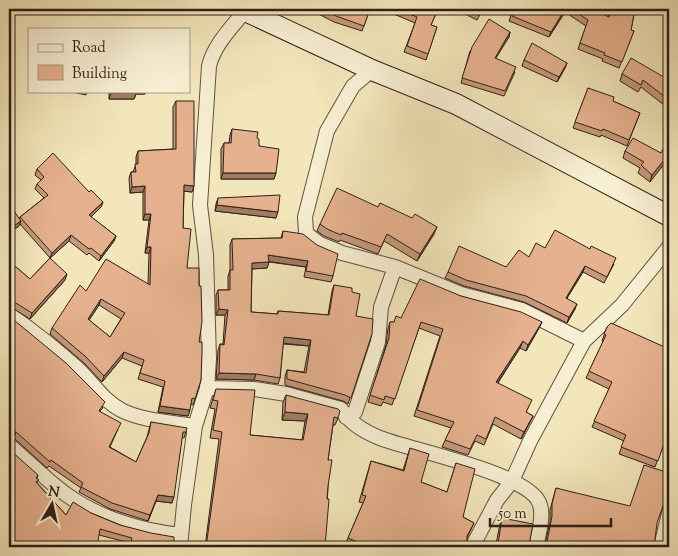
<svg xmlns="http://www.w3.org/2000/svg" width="678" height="556" viewBox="0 0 678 556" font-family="'Sorts Mill Goudy',serif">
<rect width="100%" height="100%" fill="#f3e6bb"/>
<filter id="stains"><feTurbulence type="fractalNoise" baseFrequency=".004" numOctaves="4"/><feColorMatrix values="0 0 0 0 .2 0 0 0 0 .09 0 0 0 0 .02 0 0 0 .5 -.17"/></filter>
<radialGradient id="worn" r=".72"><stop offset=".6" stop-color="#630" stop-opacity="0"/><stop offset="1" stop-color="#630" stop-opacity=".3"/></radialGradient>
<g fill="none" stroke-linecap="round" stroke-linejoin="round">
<defs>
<path id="street" d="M372,70l-19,16 -26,45 -22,86 1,15 2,3 12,9 22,9 53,14 66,27 61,16 62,31
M9,314c24,17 47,35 69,55 15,14 26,33 45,42 22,10 48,11 72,15
M207,388l47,1 32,5 55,15c8,13 24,23 39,29 30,12 153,36 160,67 4,13 -2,30 -4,42
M346,417l9,-5 23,-70 3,-35 14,-40
M9,445c19,16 37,35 58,50 32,23 75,36 114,40
M180,547l4,-42 11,-79 12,-38 2,-29 -3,-104 -6,-50 9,-139c5,-21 22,-38 36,-55
M472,547l25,-47 15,-19 18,-40 54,-100 38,-36 47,-58
M661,547l8,-34"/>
<path id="secondary" d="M241,9l131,61 84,34 213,112"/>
</defs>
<use href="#street" stroke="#605141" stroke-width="16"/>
<use href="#secondary" stroke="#2f1f18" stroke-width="22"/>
<use href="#street" stroke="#f7efd3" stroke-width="14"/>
<use href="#secondary" stroke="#f7efd3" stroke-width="20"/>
</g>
<path fill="#c5987a" stroke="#2f1f18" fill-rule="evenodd" d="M309,9h61l-8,22 -28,-9z
M382,9h56l-7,16 6,2 -11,33 -22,-8 11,-29z
M455,9h28l-6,11z
M513,9l29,2 1,-2h49l16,8 2,-8h25l-4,21 3,1 -15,37 -17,-7 1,-2 -25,-10 8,-23 -21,-14 -16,25 -40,-16z
M510,32l-1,5 -14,21 20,14 -11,24 -43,-13 9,-32z
M524,60l43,3 -2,5 -8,14 -35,-16z
M622,74l47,6v29l-28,-22 -3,5 -18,-11z
M588,88l25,13 27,12 -13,33 -26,-11 -1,2 -27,-9z
M68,91h19l-1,4z
M109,91h37l-1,3h-9l-2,5h-25z
M176,101l16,91 -8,-1 -1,37 4,40 12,74 2,38 -8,25 -2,-1 -3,12 -30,-4 5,-25 -25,-8 4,-13 -20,-8 -20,24 -18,-19 -34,-29 2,-6 34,-37 62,-7 1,-31h-4l4,-33h-6v-28l-13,1 -1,-15 2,-6h2l3,-8v-7l2,-6 35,-2v-42zM99,305l22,14 -11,18 -21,-17z
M232,129l25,9 2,8 17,27 -2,6h-53v-30l3,-6h5l1,-8z
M625,151l36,2 -11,29 -12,-9 2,-5 -17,-10z
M37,169l52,23 14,10 -2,5 -10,10 25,19 -2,5 -15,20 -10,-8 -2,2 -18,-14 -19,17 15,22 -35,39 -21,-13v-45l21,18 20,-21 -30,-34 -1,2 -10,7v-29l10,15 1,-2 24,-19 -9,-9 2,-5 4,-4 -6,-5z
M218,198l58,20 -61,-7 1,-7z
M320,224l114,10 -17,27 -33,-20 -6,13 -38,-14 -1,2 -15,-6 -7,-5z
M283,231l50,45 -2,6 -27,-5 2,-10 -37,-5 -2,6 -15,1 -1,43 26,2 1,-3 50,4 4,-24 2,-6 18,7 4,24 16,18 -24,70 -5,-3 -58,-16v-9l2,-6 17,2 5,-26 -26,-2 -3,34 -2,6 -24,-4 -38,-1 2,-29 2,-6h3l2,-29h-9v-20l2,-5h10v-14l2,-6v-25l2,-6 49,-1z
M545,248l69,16 -10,19 -21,-11 -16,26 8,11 -8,14 -43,-21 -60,-16 -19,-8 3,-6 58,-5 23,-10z
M461,296l81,26 -3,6 -13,23 -6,-3 -22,35 31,23 -3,6 7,4 -3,6 -9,17 -28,-15 -9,21 -9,-4 -7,14 -26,-8 9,-19 -37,-12 26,-80 -21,-8 -27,77 -9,-3 -2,4 -13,-4 18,-57 2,-17 2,-6h4l7,-4z
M9,316l94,92 -3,3 18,18 -8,18 26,15 11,-25 4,-15 35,10 -2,6 -2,-1 -10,66 -16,-2 -8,20 -38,-12 -31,-17 2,-4 -32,-22 -2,2 -33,-30z
M607,327l62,102 -14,38 -36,-13 5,-13 -32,-14 17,-38 -23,-11 17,-36 -1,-1z
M216,389l34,46 52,5 3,-19 -23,-1 1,-18 3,-7 52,23 -3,7h-2l-5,35v26l-3,61h-120l14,-108 -9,-1 5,-29 -5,-1z
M410,448l11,34 26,10 9,-29 7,54 11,6 -7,15v6l-2,3h-115l-5,-2 18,-42 -4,-1 12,-41 32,9z
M38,475l-1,3v5l29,32 25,-2 83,34h-45l1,-4 -31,-8 -90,12z
M556,488l101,35 -112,21 5,-22v-12z
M502,518l28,22 2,7h-38l1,-3h1l4,-20z"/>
<path fill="#a07c63" stroke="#2f1f18" d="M565,9v3l-16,25 2,-5z
M510,32l-1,5 -16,26 2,-5z
M567,63l-2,5 -8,14 2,-5z
M135,91h11l-1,3h-9l-2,5h-25l2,-6z
M669,154v4l-19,24 2,-7z
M223,173h53l-2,6h-53z
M184,185l10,1 -2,6 -10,-1z
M145,186l-2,6 -13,1 2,-6z
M103,202l-2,5 -14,14 2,-6z
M217,205l61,7 -2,6 -61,-7z
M145,214h6l-2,6h-6z
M21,221l-2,5 -10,7v-4z
M437,227l-3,7 -17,27 3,-7z
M71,235l-2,6 -19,17 2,-5z
M116,236l-2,5 -15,20 2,-5z
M147,247h4l-2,6h-4z
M268,255l40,6 -2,6 -40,-6z
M269,262l-2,6 -17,1 2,-6z
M585,266l-2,6 -19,31 2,-5z
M67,274l-2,6 -35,39 2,-6z
M101,299l-2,6 -13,20 2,-6z
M577,304l-2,5 -8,14 2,-6z
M219,309l9,1 -3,5h-9z
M542,322l-3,6 -13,23 2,-6z
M284,337l27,3 -2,6 -27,-3z
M523,341l-3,7 -26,40 2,-6z
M124,352l-2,6 -20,24 2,-6z
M219,373l37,1 -2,6 -38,-1z
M160,406l30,4 -2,6 -30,-4z
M285,412l23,2 -3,7 -23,-1z
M533,416l-3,6 -9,17 3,-7z
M9,431l7,1 -2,6 -5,-1z
M158,495l16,2 -2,6 -16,-2 -8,20z
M221,544l27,3h-28z"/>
<path fill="#e5b18e" stroke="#2f1f18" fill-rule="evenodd" d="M322,9h48l-6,17 -28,-10z
M398,9h40l-7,16 6,2 -9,27 -21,-8 10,-29z
M468,9h14l-3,6z
M514,9h22l6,2 1,-2h22l-14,23 -39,-16z
M571,9h21l17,8 2,-8h24l-4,21 3,1 -12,31 -18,-7 1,-2 -25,-10 8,-23z
M489,19l21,13 -15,26 21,9 -11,24 -43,-13 10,-31z
M532,43l35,20 -8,14 -35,-17z
M631,58l38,22v20l-26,-20 -2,5 -19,-11z
M588,88l26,9 -1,4 27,12 -11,27 -26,-11 -1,2 -27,-9z
M111,91h25v2h-25z
M176,101h18v85l-10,-1 -1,43 8,1 -4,39h12v18h2l1,36 -3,20h3v11l-1,27 -6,19 -3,-1 -2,12 -30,-4 5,-25 -25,-8 4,-13 -20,-8 -20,24 -18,-19 -34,-29 28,-43 6,6 20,-32 44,26 1,-38h-4l4,-33h-6v-28l-13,1 -1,-15h5l-1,-8h3v-13l38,-2zM101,299l24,14 -15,24 -22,-18z
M232,129l26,3 -1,6 2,1v7l20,3 -3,24h-53l1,-30h7z
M669,137v17l-17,21 -11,-10 3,-3 -19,-11 8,-13 28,15z
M53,153l36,39 2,-2 12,12 -14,13 27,21 -15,20 -10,-8 -2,1 -18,-14 -19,18 -32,-36 28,-22 -11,-11 7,-7 -7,-8z
M337,188l41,19 2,-4 32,15 3,-4 22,13 -17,27 -33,-20 -6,13 -39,-14 -1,2 -14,-6 -7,-5z
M280,195l-2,17 -61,-7 1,-7z
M9,204l12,17 -12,8z
M555,230l35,19 1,-3 25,12 -9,19 -22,-11 -19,32 11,6 -8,13 -43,-21 -60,-16 -18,-8 11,-26 47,21 13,-17 10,7 7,-14 9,5z
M283,231l20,3 14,11 21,9 -5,22 -27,-5 2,-10 -40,-6 1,7 -17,1 -1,49 27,2v-3l51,4 5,-30 18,3v4l8,2 -4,22 17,3 -1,15 -21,64 -6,-3 -58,-16v-9l19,3 5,-33 -27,-3 -4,41 -24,-4 -37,-1 1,-29 4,1 4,-35 -9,-1 -1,-19h12v-20h3l-1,-31 50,-1z
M50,258l17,16 -35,39 -21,-13 -2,1v-40l21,18z
M420,279l41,17 60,16 21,10 -14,23 -5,-4 -27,41 36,18 -6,12 7,4 -9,16 -29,-15 -9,22 -9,-4 -7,14 -25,-9 9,-18 -37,-12 26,-81 -22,-7 -26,77 -10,-3 -1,4 -14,-5 19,-57 1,-16h4l2,-6 5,2z
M9,316l57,47 39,39 -6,9 22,12 -12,24 27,15 13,-29 2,-11 36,6 -1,4h-3l-9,65 -16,-2 -8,20 -38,-12 -31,-16 2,-4 -32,-23 -1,2 -34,-30 -7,-1z
M611,323l58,26v80l-11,32 -37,-14 5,-12 -32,-14 18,-39 -23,-11 17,-36 -2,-1 3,-7z
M216,389l39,1 -5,45 53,5 5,-26 -23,-2 1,-17 52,14 2,2 -2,7 -4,-1 -6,43h4l-4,26 -1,13h2l-4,48h-77l-27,-3v3h-15l16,-115 -9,-2 5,-29 -5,-1z
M410,448l19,6 -8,28 26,10 9,-29 19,6 -12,48 11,6 -7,13v8l-2,3h-95l-22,-9 18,-42 -4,-1 9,-34 33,10z
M9,449l29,26 -2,3 3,2 -3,2 30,33 7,-13 18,11 29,12 31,8 23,4v10h-44l2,-9 -32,-9 -3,18h-88z
M644,465l25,8v16l-12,34 -3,24h-111l4,-5 5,-26v-12l4,-16 74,18z
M502,518l31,6 -3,16 2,6 -15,-2 -1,3h-22l1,-3h3z"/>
<rect width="678" height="556" fill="none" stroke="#f3e6bb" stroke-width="30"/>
<rect x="10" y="10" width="658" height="536" fill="none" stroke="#2f1f18" stroke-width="2.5"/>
<rect x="15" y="15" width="648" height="526" fill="none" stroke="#2f1f18"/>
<rect x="28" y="28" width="162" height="65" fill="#f7efd3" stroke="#a79c88"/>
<rect x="38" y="44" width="25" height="8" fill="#f7efd3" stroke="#a79c88"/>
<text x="72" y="52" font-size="15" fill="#2f1f18">Road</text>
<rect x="38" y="65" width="25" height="15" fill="#e5b18e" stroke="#a79c88"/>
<text x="72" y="78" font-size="15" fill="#2f1f18">Building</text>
<g transform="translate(52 504) rotate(9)" stroke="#f7efd3" stroke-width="4" paint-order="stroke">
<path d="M0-4L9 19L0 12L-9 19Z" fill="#2f1f18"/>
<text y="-8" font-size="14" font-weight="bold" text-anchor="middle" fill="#2f1f18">N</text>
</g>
<path d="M490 518v8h121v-8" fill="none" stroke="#2f1f18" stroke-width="2.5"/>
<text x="498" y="518" font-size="15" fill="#2f1f18" stroke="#f7efd3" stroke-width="4" paint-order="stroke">50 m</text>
<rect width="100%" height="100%" filter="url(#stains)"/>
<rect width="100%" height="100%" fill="url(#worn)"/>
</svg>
